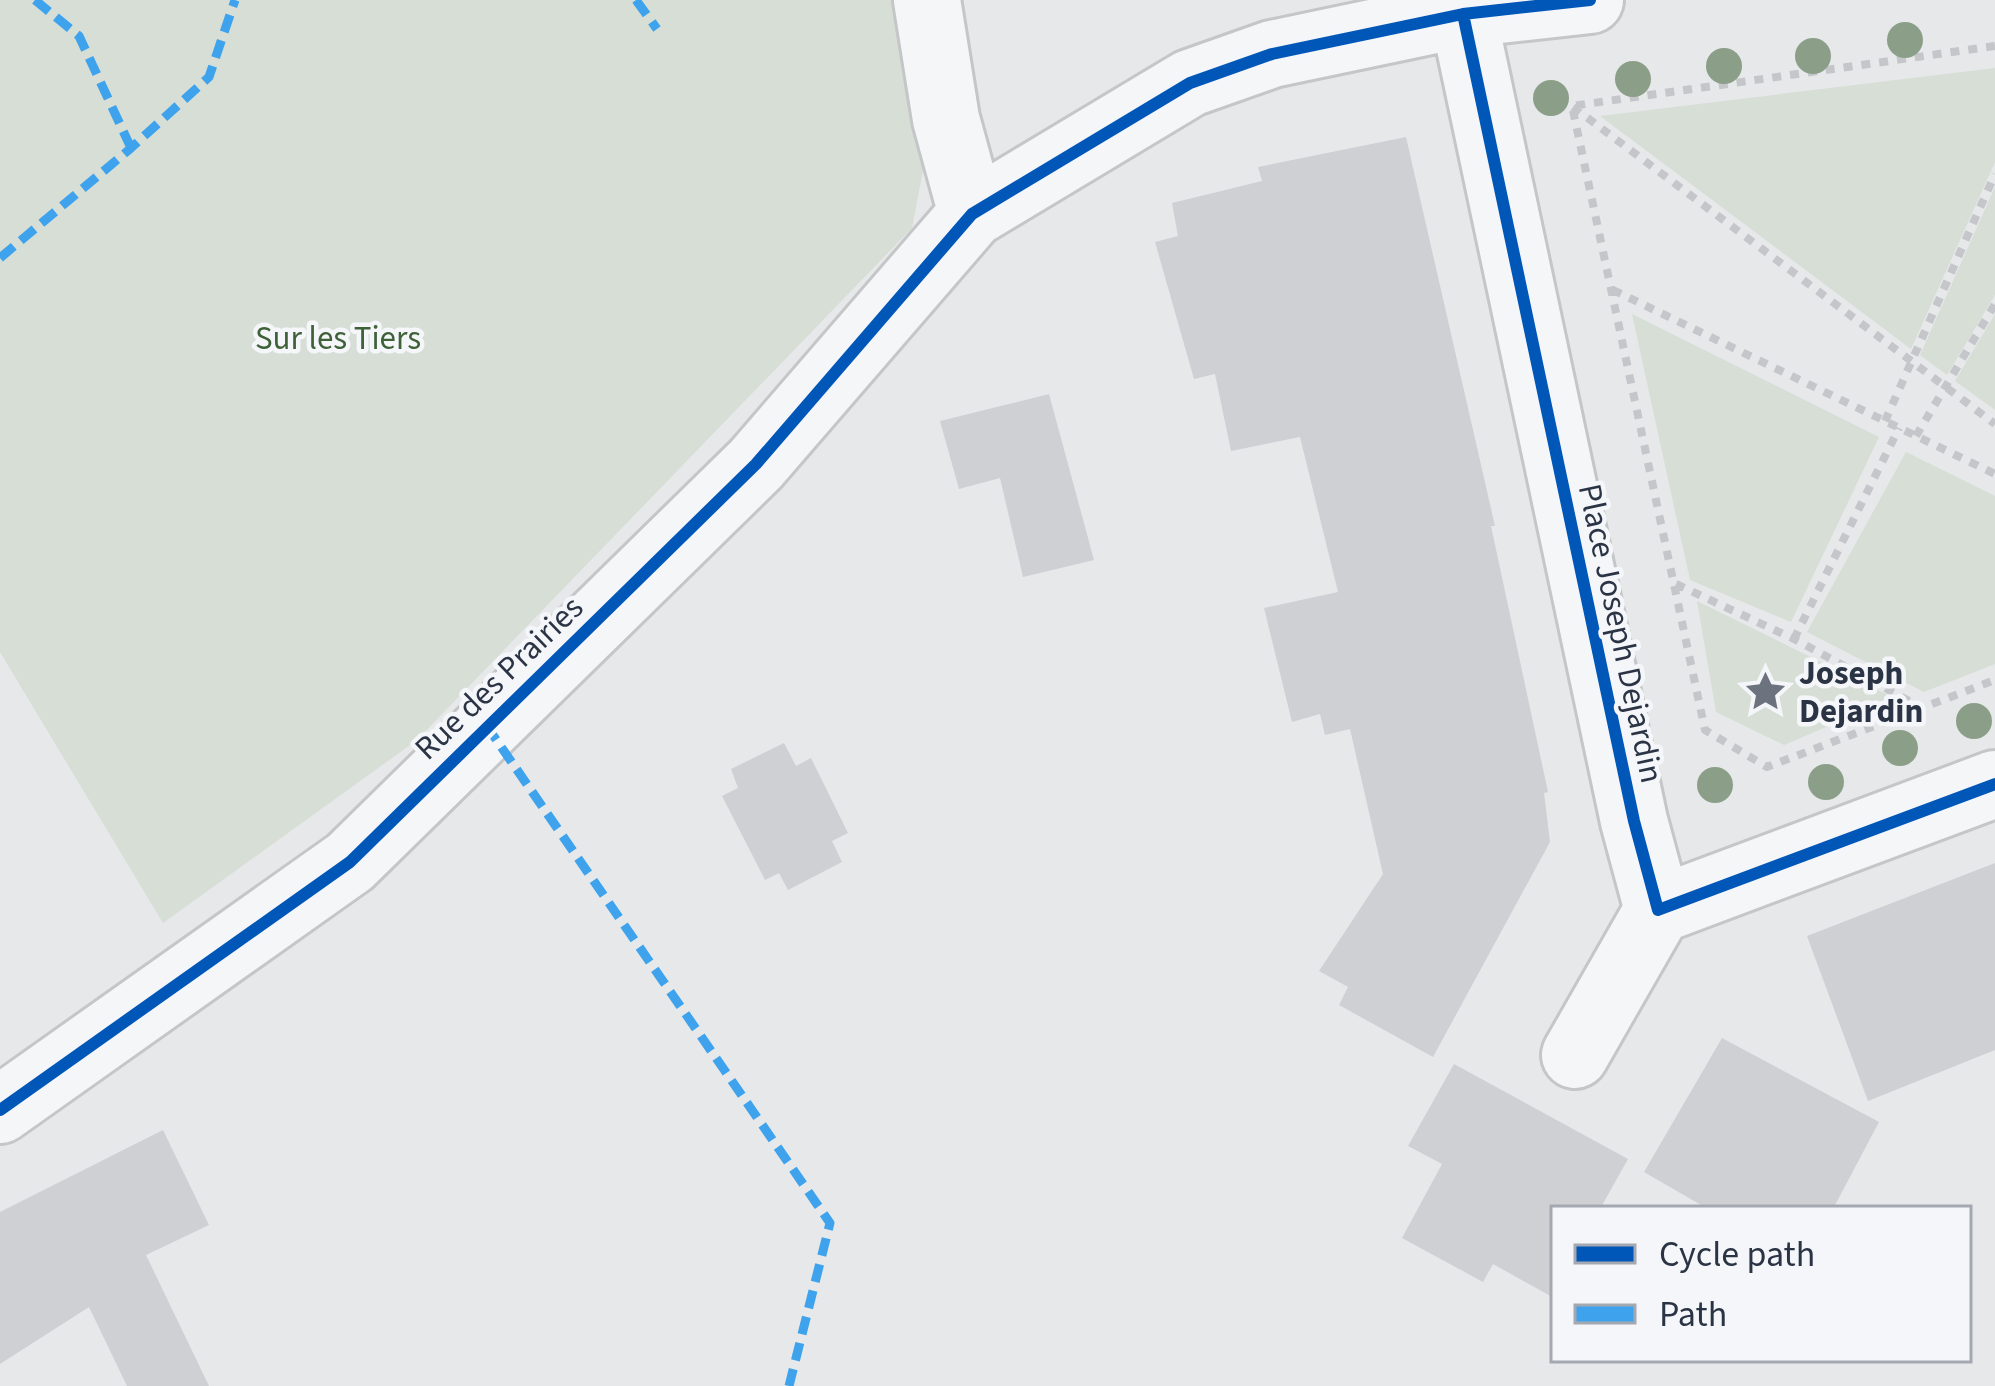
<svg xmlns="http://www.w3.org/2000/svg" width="1995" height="1386" viewBox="0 0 1995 1386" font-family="'Source Sans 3',sans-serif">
<rect width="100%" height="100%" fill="#e6e8ea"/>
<path fill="#d6ded6" d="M0,0h904l21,160 -13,68 -495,512 -254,183 -163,-271z
M1995,68v94l-84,187 -311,-233z
M1995,187v108l-48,80 -27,-20z
M1632,314l247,123 -88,185 -101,-42z
M1995,314v96l-40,-29z
M1906,452l89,44v168l-71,28 -117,-60z
M1697,601l197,97 -110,47 -68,-33z"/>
<path fill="#ced0d3" d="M1406,137l89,389h-4l57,266 -4,1 6,49 -117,215 -94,-52 9,-18 -29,-16 64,-97 -33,-145 -25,6 -5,-21 -28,8 -28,-114 74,-16 -38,-155 -69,14 -16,-77 -21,5 -39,-137 23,-6 -6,-33 90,-22 -4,-14z
M1049,394l45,166 -71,17 -23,-99 -41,11 -19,-68z
M784,743l12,23 15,-8 37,75 -16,8 10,21 -54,28 -9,-17 -14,7 -43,-84 16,-8 -7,-19z
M1995,863v187l-127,51 -61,-165z
M1722,1038l157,84 -46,87h-125l-64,-37z
M1454,1064l174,95 -28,50h-46v89l-61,-34 -10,18 -81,-44 40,-74 -34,-18z
M163,1130l46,95 -63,30 63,131h-82l-38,-79 -89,57v-152z"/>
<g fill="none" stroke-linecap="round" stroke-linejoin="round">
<defs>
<path id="street" d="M927,0l19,119 26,95
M1590,0l-127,14 171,807 24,89 337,-126
M1575,1055l83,-145
M0,1110l350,-248 406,-398 216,-250 218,-131 82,-29 191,-40"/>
</defs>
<use href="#street" stroke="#c4c6c8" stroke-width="72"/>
<path stroke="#c5c6ca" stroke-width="8" stroke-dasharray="9 9" stroke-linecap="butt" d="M1995,46l-423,60 133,624 62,37 228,-87
M1573,107l422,317
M1613,290l382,184
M1885,421l110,-247
M1916,436l79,-132
M1676,584l118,55 128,69
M1794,639l105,-211"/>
<use href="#street" stroke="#f5f6f7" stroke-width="66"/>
<path stroke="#3ea3ec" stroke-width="9" stroke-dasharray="18 9" stroke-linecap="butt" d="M35,0l44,36 52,112
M636,0l21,29
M0,258l131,-110 78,-71 26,-77
M486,725l344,498 -41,163"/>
<defs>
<path id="cycleway" d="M1590,0l-127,14 171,807 24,89 337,-126
M0,1110l350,-248 406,-398 216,-250 218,-131 82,-29 191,-40"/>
</defs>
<use href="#cycleway" stroke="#f4f6f9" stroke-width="20"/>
<use href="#cycleway" stroke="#0057b8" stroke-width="12"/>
</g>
<g fill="#8a9e88">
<circle cx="1905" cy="40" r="18"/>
<circle cx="1813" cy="56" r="18"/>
<circle cx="1724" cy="66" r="18"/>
<circle cx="1633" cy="79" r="18"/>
<circle cx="1551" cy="98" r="18"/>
<circle cx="1974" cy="721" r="18"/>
<circle cx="1900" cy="748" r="18"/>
<circle cx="1826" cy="782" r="18"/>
<circle cx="1715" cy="785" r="18"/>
</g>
<defs>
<symbol id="sight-bare" viewBox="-9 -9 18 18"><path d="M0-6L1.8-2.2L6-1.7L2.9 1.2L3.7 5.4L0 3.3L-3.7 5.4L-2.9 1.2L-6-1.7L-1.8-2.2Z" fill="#6c737f" stroke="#f4f6f9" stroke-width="2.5" paint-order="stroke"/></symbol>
</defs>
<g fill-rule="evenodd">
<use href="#sight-bare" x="1736" y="662" width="59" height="59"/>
</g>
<g text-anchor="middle" stroke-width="9" stroke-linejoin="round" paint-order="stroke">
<g font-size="33" fill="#3f6138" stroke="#f4f6f9">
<text x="338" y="349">Sur les Tiers</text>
</g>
<g font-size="33" fill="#2b3445" stroke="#f4f6f9">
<text transform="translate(1622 633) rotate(78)" y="12">Place Joseph Dejardin</text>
<text transform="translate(498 677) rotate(-44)" y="12">Rue des Prairies</text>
</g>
<g font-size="33" font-weight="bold" fill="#2b3445" stroke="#f4f6f9" text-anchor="start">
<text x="1799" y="684">Joseph<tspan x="1799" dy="38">Dejardin</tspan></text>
</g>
</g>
<rect x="1551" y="1206" width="420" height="156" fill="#f4f6f9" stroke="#a4a8b1" stroke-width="3"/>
<rect x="1575" y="1245" width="60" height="18" fill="#0057b8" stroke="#a4a8b1" stroke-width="3"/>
<text x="1659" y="1266" font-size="36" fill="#2b3445">Cycle path</text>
<rect x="1575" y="1305" width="60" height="18" fill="#3ea3ec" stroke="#a4a8b1" stroke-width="3"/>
<text x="1659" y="1326" font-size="36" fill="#2b3445">Path</text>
</svg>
